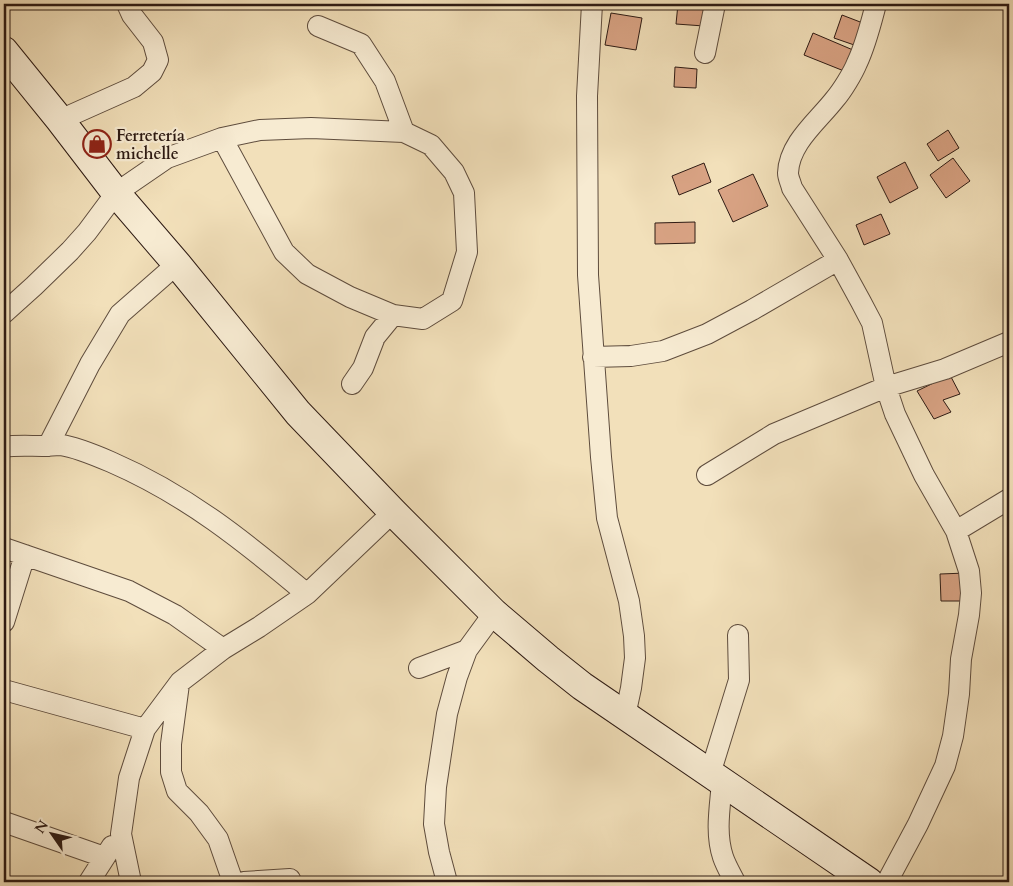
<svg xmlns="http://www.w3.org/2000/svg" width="1013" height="886" viewBox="0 0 1013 886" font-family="Cardo,serif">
<rect width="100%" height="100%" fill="#f2e0ba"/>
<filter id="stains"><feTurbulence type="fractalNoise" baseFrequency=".004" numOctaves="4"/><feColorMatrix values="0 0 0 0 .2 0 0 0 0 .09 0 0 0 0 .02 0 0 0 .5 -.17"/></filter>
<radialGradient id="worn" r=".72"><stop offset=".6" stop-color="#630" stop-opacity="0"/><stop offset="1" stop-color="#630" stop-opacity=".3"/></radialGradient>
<path fill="#d9a384" stroke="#2d1a13" d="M678,4h28l-2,22 -28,-2z
M611,13l31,5 -6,32 -31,-5z
M842,15l26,10 -8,22 -26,-9z
M813,33l40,17 -9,21 -40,-16z
M675,67l22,2 -1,19 -22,-1z
M948,130l11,18 -21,13 -11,-17z
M953,158l17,23 -24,17 -16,-23z
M905,162l13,26 -28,15 -13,-26z
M704,163l7,19 -32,13 -7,-19z
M753,174l15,32 -35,16 -15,-32z
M881,214l9,20 -26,11 -8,-20z
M695,222v21l-40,1v-21z
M950,375l10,19 -17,6 8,12 -17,7 -17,-28z
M966,573l1,28h-26l-1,-27z"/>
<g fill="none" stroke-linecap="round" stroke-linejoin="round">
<defs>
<path id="street" d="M592,4l-5,92 1,179 13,182 6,61 22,83 5,35 1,22 -4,30 -6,28
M876,4c-5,19 -10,40 -19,59 -4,10 -15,28 -22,36 -17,22 -46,44 -47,74 0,5 3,10 4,15l46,72 23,42 11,21 14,64 9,27 29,61 32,56 13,40 2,22 -2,22 -8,44 -2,35 -6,42 -8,30 -27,58 -31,58
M318,26l43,18 24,37 19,51
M705,53l10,-49
M60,120l74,-33 18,-15 6,-12 -5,-18 -21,-27 -5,-11
M222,138l62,114 23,22 43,23 43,18
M4,313l30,-27 36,-35 17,-19 29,-39 51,-35 55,-20 38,-8 51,-2 93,4 27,13 23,27 10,21 3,59 -15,49 -29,18 -30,-4 -18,22 -12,31 -11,16
M593,357l38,-1 32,-5 44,-17 45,-24 86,-50
M48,446l42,-82 30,-50 57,-50
M4,447c12,-2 25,-1 38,-1 6,0 13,-1 19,-1 15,2 36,11 50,17 76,33 133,79 196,132
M707,475l67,-41 112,-47 59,-18 64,-27
M956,531l53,-32
M4,548l125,43 46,24 48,34
M4,622l21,-67
M419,668l48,-18
M179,684l-8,60v28l6,19 22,22 19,26 15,43
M4,690l141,39
M710,774l29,-94 -1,-45
M722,782c-2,25 -7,51 1,75 3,9 8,17 12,25
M4,822l100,35
M89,882l23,-36
M131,882l-10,-48 8,-56 16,-49 35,-47 43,-33 36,-22 48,-33 86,-82
M244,882l46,-3
M447,882l-8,-30 -5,-28 2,-37 11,-73 10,-37 10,-27 27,-37"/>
<path id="secondary" d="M4,51l56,69 56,73 61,71 121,149 95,99 101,101 54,46 34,27 287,196"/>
</defs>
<use href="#street" stroke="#5e4c3d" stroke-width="22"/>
<use href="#secondary" stroke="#2d1a13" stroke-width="30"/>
<use href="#street" stroke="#f7ebd2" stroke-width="20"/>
<use href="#secondary" stroke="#f7ebd2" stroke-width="28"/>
</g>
<defs>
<symbol id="shop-ring" viewBox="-11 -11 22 22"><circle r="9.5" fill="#f7ebd2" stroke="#8f2418" stroke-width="1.5"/><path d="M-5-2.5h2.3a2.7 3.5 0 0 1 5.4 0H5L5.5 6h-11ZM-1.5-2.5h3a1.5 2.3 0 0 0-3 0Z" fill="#8f2418"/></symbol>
</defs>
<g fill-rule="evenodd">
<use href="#shop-ring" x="81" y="128" width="32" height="32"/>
</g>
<g text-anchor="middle" stroke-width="4.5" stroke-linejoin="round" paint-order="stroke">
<g font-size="16" font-weight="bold" fill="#2d1a13" stroke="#f7ebd2" text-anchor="start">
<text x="116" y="141">Ferretería<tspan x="116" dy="18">michelle</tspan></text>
</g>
</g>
<rect width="1013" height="886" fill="none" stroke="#f2e0ba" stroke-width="20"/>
<rect x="5" y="5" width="1003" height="876" fill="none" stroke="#2d1a13" stroke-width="2.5"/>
<rect x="10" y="10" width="993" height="866" fill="none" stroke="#2d1a13"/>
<g transform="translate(52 834) rotate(304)" stroke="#f7ebd2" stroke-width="4" paint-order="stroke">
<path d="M0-4L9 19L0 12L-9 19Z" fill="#2d1a13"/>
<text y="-8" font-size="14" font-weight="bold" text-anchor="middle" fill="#2d1a13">N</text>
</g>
<rect width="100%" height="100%" filter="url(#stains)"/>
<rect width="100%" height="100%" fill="url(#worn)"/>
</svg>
